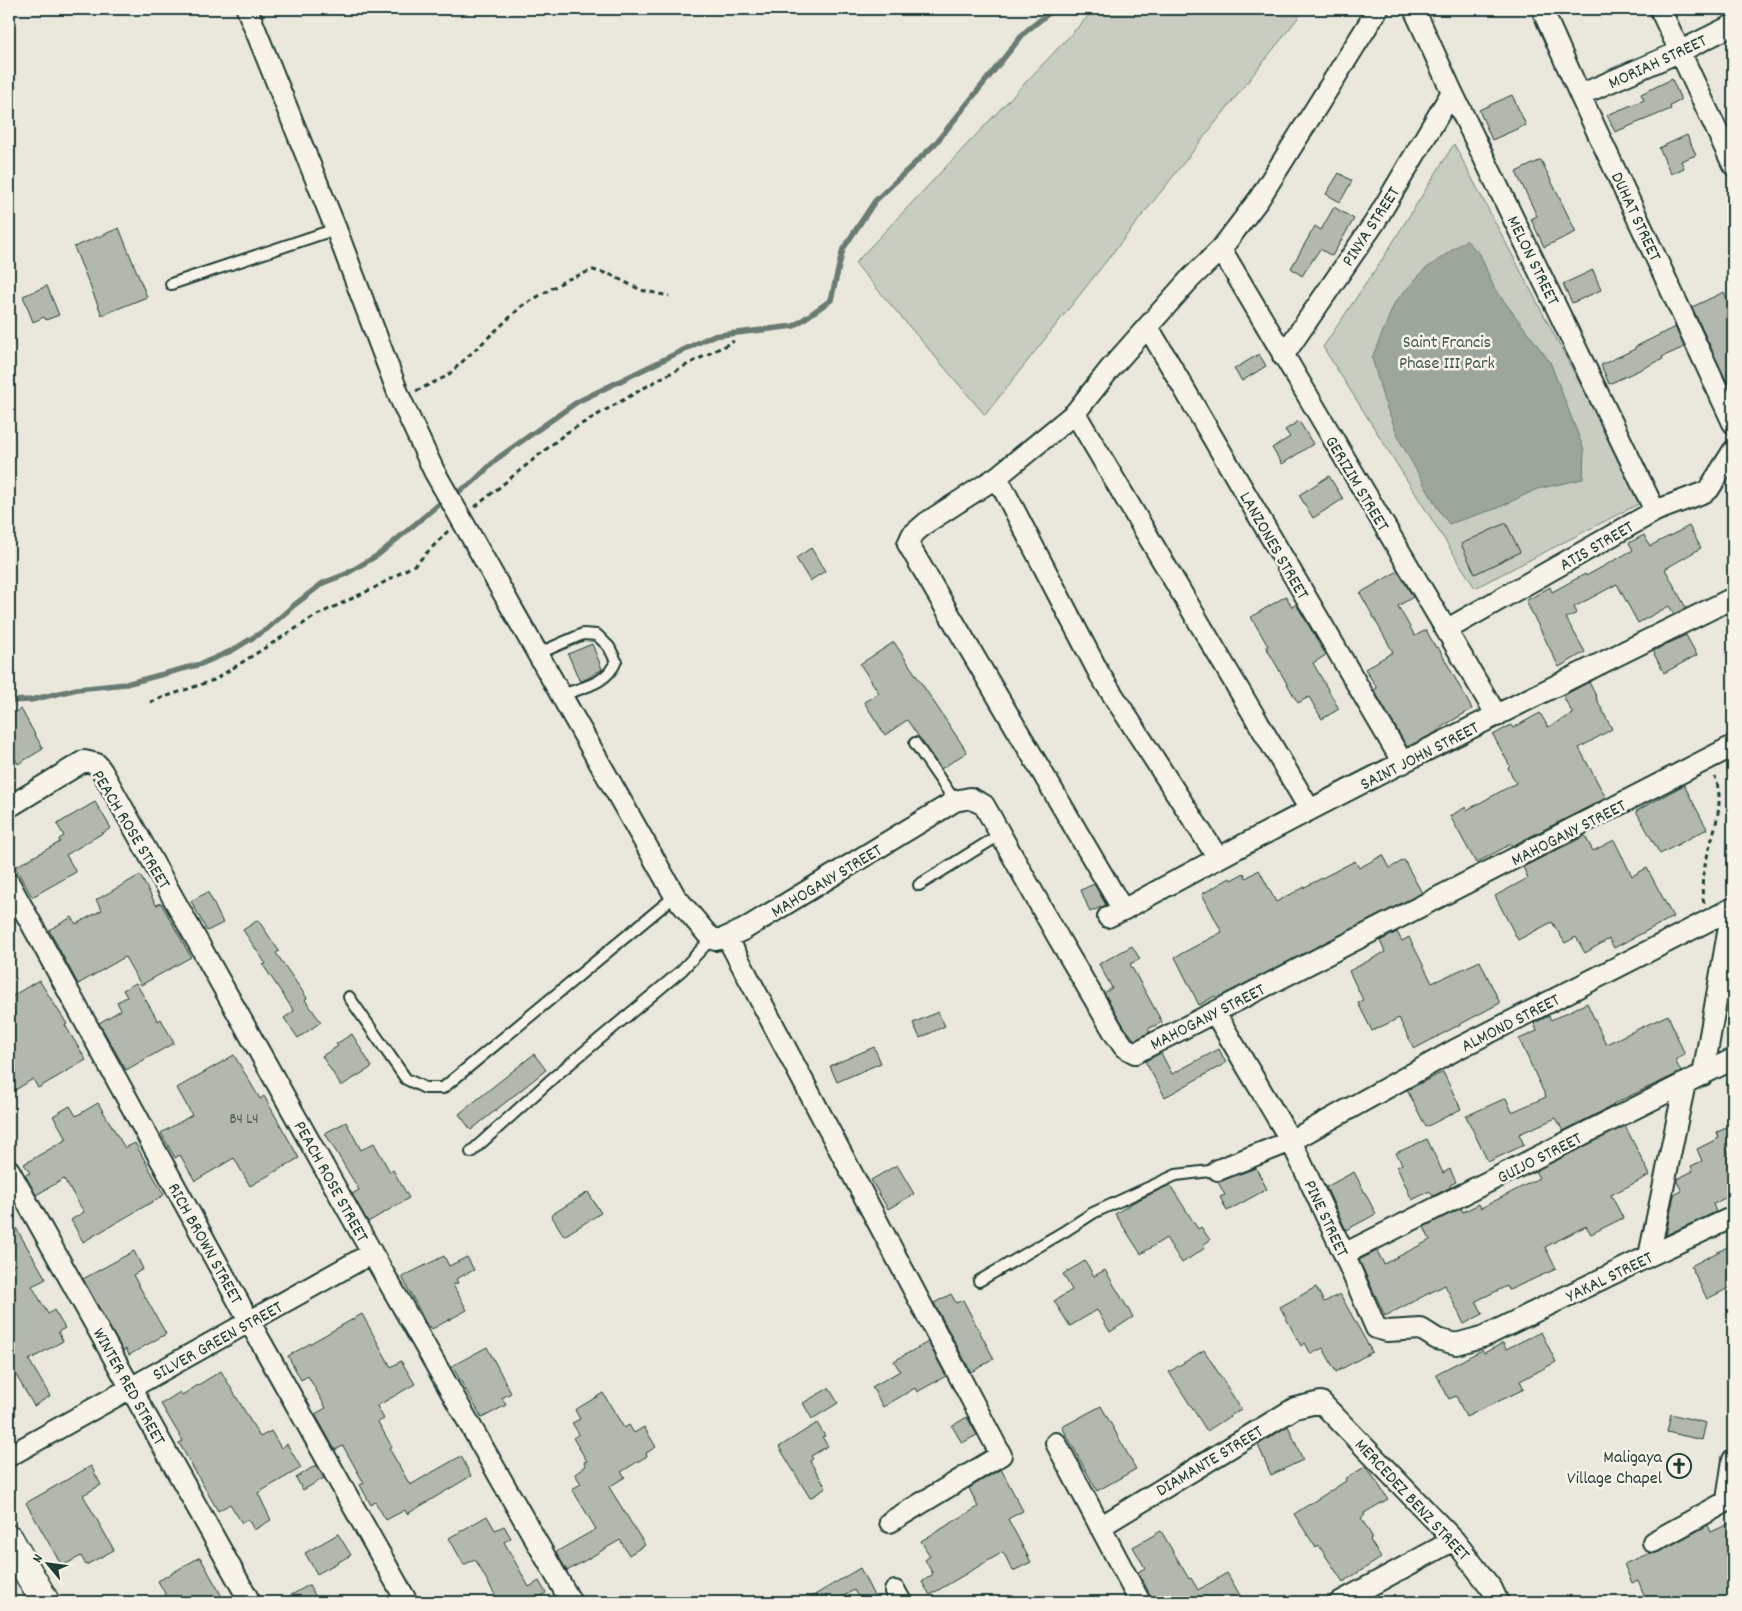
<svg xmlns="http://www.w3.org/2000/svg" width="1742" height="1611" viewBox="0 0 1742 1611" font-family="Dekko,sans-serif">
<rect width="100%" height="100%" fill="#eae8dd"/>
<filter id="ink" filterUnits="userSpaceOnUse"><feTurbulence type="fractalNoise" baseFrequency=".02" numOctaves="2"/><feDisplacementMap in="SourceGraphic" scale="10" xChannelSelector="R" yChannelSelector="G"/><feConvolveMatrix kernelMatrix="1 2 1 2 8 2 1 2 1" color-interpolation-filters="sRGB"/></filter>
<g filter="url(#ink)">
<path fill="#c8ccc1" stroke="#74847a" d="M1095,9h210l-320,406 -130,-152z
M1454,144l188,358 -167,86 -152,-241 62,-92z"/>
<path fill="#9ca69c" stroke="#6a7c72" d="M1466,240l14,14 14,34 56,74 34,88 -1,29 -46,10 -39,19 -49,16 -12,-17 -36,-64 -17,-42 -12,-43 23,-56 29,-32z"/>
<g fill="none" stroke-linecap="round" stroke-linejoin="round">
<path stroke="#6a7c72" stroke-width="5.5" d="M9,701l22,-1 46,-11 49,-5 75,-20 32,-14 34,-21 26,-23 30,-23 23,-9 32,-19 60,-50 34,-22 26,-25 79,-56 135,-66 82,-10 37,-26 12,-51 32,-48 60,-57 89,-111 30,-24"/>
</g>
<path fill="#b2b8ae" stroke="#1f3d34" d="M1672,79l9,21 -11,6 1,3 -56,23 -8,-17 37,-15 -3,-6z
M1512,95l14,30 -34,15 -13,-30z
M1687,135l9,20 -15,6 3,7 -13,6 -12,-26z
M1541,160l35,72 -32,15 -13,-28 6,-3 -21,-44z
M1339,173l13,8 -12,21 -14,-8z
M1334,207l20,12 -22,37 -12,-7 -18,27 -11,-8 24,-42 6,4z
M119,228l28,69 -45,18 -28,-68z
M1593,270l8,20 -29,13 -9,-19z
M47,286l12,29 -13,5 -2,-3 -11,5 -10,-26z
M1724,292l9,20v83l-41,-88z
M1675,327l9,20 -22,10 1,2 -54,25 -8,-19 34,-16v-2z
M1259,354l7,12 -24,15 -8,-12z
M1299,421l14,23 -31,20 -10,-16 18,-11 -5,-7z
M1329,476l14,23 -30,19 -14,-23z
M1506,523l14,29 -45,22 -14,-30z
M1689,526l12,22 -36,21 21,39 -12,6 -5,-8 -31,17 -21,-39 -43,23 3,6 -11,5 19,34 -26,15 -33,-66 24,-14 2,5 33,-18 1,2 47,-26 -4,-7 15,-8 6,11z
M811,548l14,23 -15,10 -14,-23z
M1398,571l15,26 -15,9 17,30 11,-6 10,18 2,-1 34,62 -29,17 -8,7 -28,14 -33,-57 3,-2 -12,-19 28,-17 -33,-59z
M1286,596l6,11 4,-3 30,51 -13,8 26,46 -17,10 -13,-22 -11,6 -32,-56 2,-1 -17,-29z
M1686,635l11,20 -33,18 -10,-19 1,-1 -2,-2z
M894,642l73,110 -26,17 -34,-49 -22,15 -21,-33 15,-9 -19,-29z
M592,644l10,25 -12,8 -10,5 -12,-28z
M1589,682l8,16h-1l16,31 -33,19 27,50 -94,48 -1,-2 -35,19 -26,-47 16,-9 1,3 49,-27 -8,-15 2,-2 -17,-31 18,-10 2,3 27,-15 8,14 25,-13 -10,-18z
M21,709l22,40 -25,15 -9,-17v-31z
M1684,785l23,44 -47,25 -24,-43z
M95,802l16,26 -45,27 10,17 -44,25 -17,-30 45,-25 -1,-3 5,-3 -7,-12z
M1585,836l8,15 21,-11 18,36 15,-8 26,49 -59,31 -5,-9 -24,14 -9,-16 -11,6 -13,-21 -34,18 -23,-44 33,-18 -5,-11z
M1383,855l7,13 14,-8 18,33 -205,105 -2,-2 -16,9 -24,-48 47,-25 -20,-38 28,-16 1,2 13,-7 2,5 13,-8 17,32 79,-41 4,7z
M140,875l16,30 5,-2 30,54 -50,28 -16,-28 -47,27 -29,-54 23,-13 4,7 26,-14 -6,-10z
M1094,884l12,21 -16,7 -9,-22z
M208,892l15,31 -16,8 -16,-30z
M258,920l21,31 -3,2 31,45 -2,2 16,22 -23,16 -14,-20 10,-7 -31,-46 3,-1 -23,-34z
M1397,932l5,9 7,-4 23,46 48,-22 20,42 -86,46 -15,-31 -27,13 -14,-28 5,-3 -14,-29 36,-19 -5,-11z
M1132,946l8,13 -10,5 32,58 -14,7 2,3 -15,8 -10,-12 -21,-35 8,-5 -13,-24z
M39,980l28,44 -2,1 21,35 -48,28 -5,-9 -24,15v-96z
M136,983l22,38 3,-2 13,24 -48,27 -27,-47 22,-13 -4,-8 10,-5 -4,-7z
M1587,1003l19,41 62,-29 17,40 -10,5 6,12 -68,32 1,1 -51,26 -7,-13 -37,16 5,11 -36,17 -22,-46 40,-18 6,14 34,-15 -27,-58 18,-8 -3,-8 15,-7 2,4z
M938,1012l7,14 -25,12 -7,-15z
M352,1034l20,33 -31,19 -19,-30 16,-10 -2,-2z
M874,1047l7,16 -44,19 -7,-16z
M1219,1049l7,14 -61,34 -20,-36 16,-8 11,21z
M534,1054l12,16 -75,60 -12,-16z
M234,1055l26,44 4,-3 35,62 -49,28 -16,-28 -39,23 -15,-26 -5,3 -14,-25 31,-18 -15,-27z
M1443,1072l18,37 -35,18 -19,-37z
M98,1103l27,45 10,-5 29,52 -81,47 -12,-22 13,-8 -20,-33 -28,16 -11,-20 5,-2 -6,-9 43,-25 -14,-23 17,-10 6,10z
M346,1122l15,28 13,-7 16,29 3,-2 16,28 -41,24 -16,-28 7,-4 -34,-57z
M1733,1125v16l-8,4 8,18v31l-20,10 3,8 -50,23 8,-40 8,-4 -5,-9v-3l16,-8 -2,-5 11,-5 -5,-12 22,-11 -2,-6z
M1625,1126l25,49 -39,20 12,23 -32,16 -5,-8 -41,21 11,22 -47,21 -2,-4 -31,15 7,13 -19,10 -19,-39 -60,31 -26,-56 18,-9 7,13 46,-24 -6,-13 37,-19 2,4 16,-8 2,4 58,-30 -4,-7z
M1427,1139l16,34 7,-4 6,13 -6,3 1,2 -18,9 -3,-5 -18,9 -15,-33 5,-3 -6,-11z
M897,1165l17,29 -26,15 -17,-29z
M1256,1168l11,21 -40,22 -7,-14 5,-2 -7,-13z
M1354,1172l22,42 -30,16 -20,-43z
M1170,1185l28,44 3,-2 9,13 -7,5 2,3 -23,15 -16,-25 -25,16 -26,-40 19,-12z
M588,1192l13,21 -37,23 -13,-21z
M9,1216l37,63 -14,7 16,28 6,-4 11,18 -7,4 5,9 -34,19 21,36 -16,10 -25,-43v-94l5,-3 -5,-9z
M1733,1244v42l-26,13 -16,-33z
M134,1251l9,18 -10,6 33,59 -37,21 -3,-6 -3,2 -40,-72z
M444,1256l5,10 18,-9 7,13 -18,9 2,4 -5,2 14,25 -35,19 -2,-3 -2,1 -26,-50z
M1085,1261l9,15 11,-6 28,47 -23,15 -13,-22 -27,16 -16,-25 18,-11 -9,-16z
M1316,1287l8,15 16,-8 32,58 -36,20 -13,-24 -12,6 -6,-11 -4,3 -21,-39z
M951,1294l5,9 7,-3 31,59 -23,13 -37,-69z
M362,1314l29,53 10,-6 14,23 -38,22 7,13 -6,3 14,25 -3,1 21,37 51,-29 10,20 -64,38 -2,-4 -19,10 -11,-18 -4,3 -11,-20 4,-2 -21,-37 -8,4 -20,-36 11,-6 -18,-32 -7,4 -13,-24z
M1541,1332l15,30 -36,19 4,8 -58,28 -10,-21 -7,3 -13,-25 46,-24 2,3 19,-10 3,6z
M928,1342l18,34 -29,16 -2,-4 -32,19 -11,-20 28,-16 -6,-10z
M487,1347l24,46 -9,5 4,7 -24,13 -30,-52z
M1204,1350l37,59 -34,22 -38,-59z
M221,1371l39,66 11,-6 10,17 6,-4 14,24 -43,25 13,27 -17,10 -6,-11 -6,4 -12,-19 -12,7 -39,-68 4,-2 -22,-37 19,-12 2,3z
M829,1388l9,15 -26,16 -9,-16z
M603,1393l21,35 5,-3 5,8 10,-6 12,20 -10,6 1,3 -26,16 4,5 -16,10 36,58 -16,10 -9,-15 -53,31 -11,-19 40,-23 -24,-40 9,-5 -6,-10 11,-8 -2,-4 3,-1 -14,-23 6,-4 -7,-11 8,-4 -5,-9z
M1101,1406l35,63 -39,22 -35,-64z
M1671,1414l35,9 -4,17 -35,-8z
M967,1417l10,18 -15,8 -10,-17z
M817,1423l8,13 -3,1 6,9 -17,10 2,3 -3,2 16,27 -16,10 -31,-51z
M1288,1426l15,34 -32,15 -13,-30z
M316,1465l8,13 -21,12 -7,-12z
M91,1466l10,19 -18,10 31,55 -28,15 -5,-9 -19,10 -36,-63z
M1366,1466l22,33 -24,14 1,2 -4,3 12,20 -3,2 11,18 -38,24 -24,-36 -3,2 -22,-34 52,-33 -1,-2z
M1001,1469l22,42 -15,8 23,43 -18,9 -10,-19 -73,43 -8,-13 11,-8 -8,-14 5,-4 -9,-15 57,-34 -9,-19z
M487,1516l8,14 9,-4 7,12 -7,4 25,45 10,-6 7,12 -10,6 1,3h-38l-24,-43 -11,6 -15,-27z
M1733,1522v80h-86l-9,-22 -6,3 -8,-19 26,-11 9,-1 49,-27 3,7z
M1161,1531l28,48 2,-1 7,12 29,-17 17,29h-90l-16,-30 7,-4 -12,-21z
M338,1534l13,21 -34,19 -12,-21z
M200,1557l25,45h-55l-12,-21z
M860,1568l17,34h-16l-7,-12 -20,12h-31z
M309,1585l10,17h-40z"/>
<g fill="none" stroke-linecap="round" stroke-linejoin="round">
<defs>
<path id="lane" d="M171,284l165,-55
M537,654l46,-20 14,1 12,12 7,14c-9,23 -33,26 -54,34
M915,743l40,58
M919,885l82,-51
M349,997l57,82 19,9h18l232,-192
M471,1152l83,-75 127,-106 31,-33
M979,1281l86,-50 28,-18 83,-38 42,-5"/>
<path id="street" d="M247,9l89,220 64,169 34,73 241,425 32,38 8,6 10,-2 18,-8 212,-129 15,-3 14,7 75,134 56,95 9,13 11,6 598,-307
M1414,9l38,83 203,419
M1542,9l38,86 153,328
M1660,9l73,156
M1580,95l101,-44 52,-26
M1221,249l276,467
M1148,327l255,436
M1283,356l92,-134 77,-130
M1075,413l235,397
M997,477l103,198 118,183
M1446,630l209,-119 50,-19 4,-3 24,-38
M9,807l75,-46 13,3 5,7 270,482 199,349
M9,883l240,438 158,281
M1123,910l-215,-366 4,-9 14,-12 71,-46 78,-64 35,-44 79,-89 32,-31 38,-50 119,-190
M1108,917l15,-7c200,-111 406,-211 610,-312
M725,938l5,5 271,512 -111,67
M1215,1013l76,128 53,113 32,74 11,3 34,-2 16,10 19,5 29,-8 164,-80 84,-39
M1703,1075l29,-165
M9,1170l241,432
M1218,1170l73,-29 164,-91 278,-142
M1344,1254l389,-195
M1649,1256l36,-173
M1056,1443l84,159
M9,1456l363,-203
M1727,1500l6,-40
M1100,1527l195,-119 26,-6 133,138 38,49 6,13
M1653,1542l80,-44
M895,1591l6,11
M1340,1602l114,-62"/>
<path id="secondary" d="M9,1539l36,63"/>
</defs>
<use href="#lane" stroke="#1f3d34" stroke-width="14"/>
<use href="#street" stroke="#1f3d34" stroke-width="24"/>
<use href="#secondary" stroke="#1f3d34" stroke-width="31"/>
<path stroke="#1f3d34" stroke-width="3" stroke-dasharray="5 4" stroke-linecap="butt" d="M416,391l31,-15 75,-70 44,-26 27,-10 16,4 32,16 28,6
M475,507l91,-74 97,-56 71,-36
M150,702l64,-22 103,-65 57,-27 42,-24 32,-33
M1704,903c-10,-41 27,-86 11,-126"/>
<use href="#lane" stroke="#f7f3e8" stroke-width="10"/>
<use href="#street" stroke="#f7f3e8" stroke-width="20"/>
<use href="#secondary" stroke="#f7f3e8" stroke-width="28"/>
</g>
</g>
<defs>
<symbol id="church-ring" viewBox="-11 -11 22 22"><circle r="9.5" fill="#f7f3e8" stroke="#1f3d34" stroke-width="1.5"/><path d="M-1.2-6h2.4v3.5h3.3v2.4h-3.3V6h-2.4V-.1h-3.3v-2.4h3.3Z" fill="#1f3d34"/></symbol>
</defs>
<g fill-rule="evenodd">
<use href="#church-ring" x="1665" y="1452" width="28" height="28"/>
</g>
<g text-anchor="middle" stroke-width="5" stroke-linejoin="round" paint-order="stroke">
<g font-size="15" fill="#445c52">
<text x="244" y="1123">B4 L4</text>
</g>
<g font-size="18" fill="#1f3d34" stroke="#f7f3e8">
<text transform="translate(1657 61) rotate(-25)" y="6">MORIAH STREET</text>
<text transform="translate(1637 216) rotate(65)" y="6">DUHAT STREET</text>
<text transform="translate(1370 226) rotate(-57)" y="6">PINYA STREET</text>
<text transform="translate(1534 260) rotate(64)" y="6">MELON STREET</text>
<text transform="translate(1358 483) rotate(59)" y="6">GERIZIM STREET</text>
<text transform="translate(1275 545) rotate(60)" y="6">LANZONES STREET</text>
<text transform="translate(1596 545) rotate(-30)" y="6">ATIS STREET</text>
<text transform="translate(1419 755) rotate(-27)" y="6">SAINT JOHN STREET</text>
<text transform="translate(132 829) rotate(59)" y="6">PEACH ROSE STREET</text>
<text transform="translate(1568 832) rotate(-27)" y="6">MAHOGANY STREET</text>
<text transform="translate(826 880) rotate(-31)" y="6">MAHOGANY STREET</text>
<text transform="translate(1207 1016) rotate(-27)" y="6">MAHOGANY STREET</text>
<text transform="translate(1510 1022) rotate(-27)" y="6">ALMOND STREET</text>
<text transform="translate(1539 1157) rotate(-27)" y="6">GUIJO STREET</text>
<text transform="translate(332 1181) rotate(61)" y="6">PEACH ROSE STREET</text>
<text transform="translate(1327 1218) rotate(65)" y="6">PINE STREET</text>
<text transform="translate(206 1243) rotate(61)" y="6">RICH BROWN STREET</text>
<text transform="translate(1609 1276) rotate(-26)" y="6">YAKAL STREET</text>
<text transform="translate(217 1340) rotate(-29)" y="6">SILVER GREEN STREET</text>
<text transform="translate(130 1386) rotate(61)" y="6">WINTER RED STREET</text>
<text transform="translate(1209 1460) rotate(-31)" y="6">DIAMANTE STREET</text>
<text transform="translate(1413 1499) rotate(47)" y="6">MERCEDEZ BENZ STREET</text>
</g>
<g font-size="18" fill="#415a50" stroke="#f7f3e8">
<text x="1447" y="347">Saint Francis<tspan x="1447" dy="21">Phase III Park</tspan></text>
</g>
<g font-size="18" fill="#1f3d34" stroke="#f7f3e8" text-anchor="end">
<text x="1662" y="1462">Maligaya<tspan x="1662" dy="21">Village Chapel</tspan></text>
</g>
</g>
<rect width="1742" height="1611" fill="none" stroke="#f7f3e8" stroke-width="30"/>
<rect x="15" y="15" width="1712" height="1581" fill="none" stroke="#1f3d34" stroke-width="2" filter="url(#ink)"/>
<g transform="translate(48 1564) rotate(299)" stroke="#f7f3e8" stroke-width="4" paint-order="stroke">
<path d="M0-4L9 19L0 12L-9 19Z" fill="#1f3d34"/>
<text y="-8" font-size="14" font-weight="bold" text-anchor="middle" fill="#1f3d34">N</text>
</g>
</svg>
